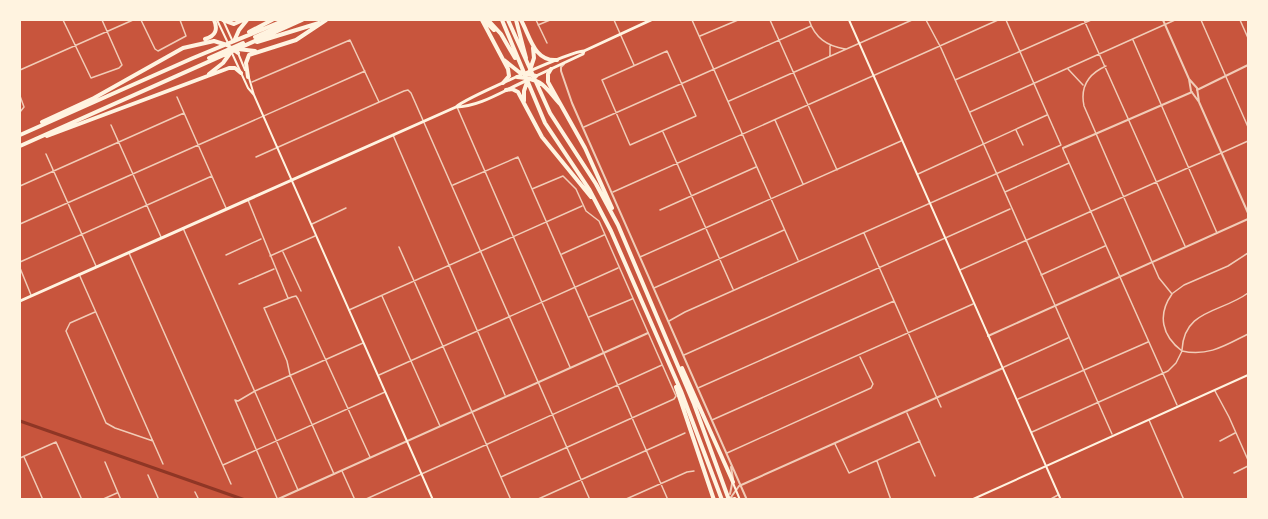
<svg xmlns="http://www.w3.org/2000/svg" width="1268" height="519" viewBox="0 0 1268 519" font-family="Figtree,sans-serif">
<rect width="100%" height="100%" fill="#c8553d"/>
<g fill="none" stroke-linecap="round" stroke-linejoin="round">
<path stroke="#8f3625" stroke-width="3" d="M20,421l225,79"/>
<path stroke="#f1ccb7" stroke-width="1.5" d="M63,20l28,58 28,-10 3,-3 -20,-45
M141,20l14,29 3,2 28,-15 -6,-16
M536,20l11,23
M614,20l20,45
M692,20l106,240
M770,20l67,150
M809,20c6,18 18,26 36,29
M926,20l15,28 171,386
M1006,20l55,125
M1084,20l101,226
M1201,20l47,107
M1240,20l8,18
M538,25l12,-5
M700,36l38,-16
M1133,40l84,193
M667,51l29,65 -66,29 -28,-65z
M830,56v-10
M1106,66c-18,8 -26,21 -22,40l75,172 13,16c-15,21 -10,42 10,57
M1068,69l15,16
M20,70l113,-50
M955,80l136,-60
M252,82l98,-42 29,62
M20,96l4,11 -4,5
M177,97l49,111
M729,101l183,-81
M457,107l113,260
M970,112l205,-92
M775,120l28,64
M111,125l50,112
M584,127l227,-101
M1016,130l7,15
M663,132l70,157
M393,135l112,260
M1063,149l114,256
M46,154l50,112
M256,157l148,-66 4,-1 3,3 179,407
M918,174l129,-59
M453,185l65,-28 150,343
M20,186l164,-73
M613,192l385,-172
M1005,192l64,-29
M248,200l40,98
M660,210l96,-43
M20,224l345,-153
M312,224l34,-16
M183,228l115,262
M864,233l77,174
M399,247l112,253
M283,252l18,39
M129,253l102,231
M562,254l42,-19
M226,255l35,-16
M270,256l45,-20
M640,257l261,-116
M20,262l192,-86
M20,268l11,27
M960,270l288,-129
M79,274l84,190
M1041,275l64,-29
M239,284l35,-15
M654,288l130,-58
M1173,293l11,-8 44,-19 20,-13
M382,296l58,130
M349,310l233,-104
M95,312l-25,11 -4,8 40,92 9,5 38,13
M589,317l43,-18
M669,321l16,-9 376,-167
M1182,350c2,-41 39,-37 66,-57
M684,355l326,-146
M1004,367l64,-29
M379,375l239,-107
M698,388l196,-87
M1215,391l14,26 19,43
M1018,399l130,-57
M907,413l28,63
M712,420l261,-116
M1149,420l35,80
M1032,432l136,-61 8,-8 6,-12c26,6 44,-6 66,-17
M1220,441l15,-8
M835,444l14,29 71,-32
M727,453l144,-65 2,-4 -13,-27
M24,457l19,43
M20,458l36,-16 26,58
M877,461l14,39
M105,462l16,38
M223,465l162,-73
M342,471l13,29
M1234,473l14,-7
M334,474l-44,-99 -3,-14 -23,-53 28,-11 4,-1 2,3 72,158
M148,475l11,25
M501,477l173,-78 2,-3 -77,-175 -13,-10 -10,-22 -13,-13 -31,13
M195,492l4,8
M277,498l-42,-98 3,1 17,-10 108,-48
M101,500l16,-7
M364,500l298,-135
M536,500l149,-67
M624,500l63,-28 7,-1
M1049,500l9,-5"/>
<path stroke="#f1ccb7" stroke-width="2" d="M1163,20l26,59 8,9 2,14 49,111
M564,64l-3,3v4l11,32 175,397
M1189,79l2,12 8,11
M1197,90l51,-25
M1063,148l129,-56
M988,336l260,-117
M730,494l3,-15 -2,-12
M276,500l372,-167
M729,500l10,-14 264,-118"/>
<path stroke="#fff3e0" stroke-width="2" d="M217,20l11,23
M223,20l10,22
M849,20l212,480
M231,51l17,37 6,7 179,405
M238,53l7,17
M249,78l5,17
M733,483l7,17
M730,499l5,-1 3,2
M971,500l277,-125"/>
<path stroke="#fff3e0" stroke-width="3" d="M536,76l47,-22 1,-3
M456,107c24,0 50,-18 72,-27
M20,301l436,-194c10,-9 118,-57 128,-56l67,-31"/>
<path stroke="#fff3e0" stroke-width="4" d="M223,20l11,4 9,-4
M482,20l26,49 1,7 -6,7
M484,20l10,10
M488,20l13,14 14,24
M502,20l43,103 44,66 22,42 70,160 41,109
M508,20l42,93 46,71 22,41 76,179 35,96
M516,20l10,38
M521,20c9,16 13,42 36,40
M249,32l23,-12
M255,37l39,-17
M205,39c11,-3 13,-10 9,-19
M235,39l4,-9 8,-10
M257,42l62,-19
M238,49l17,2
M209,58l34,-15
M504,60l15,12 17,4
M551,69l-3,5v8l37,66 27,60
M530,70l4,-12 -1,-10
M209,74l14,-11 8,-11
M248,77l-2,-14 3,-8 47,-15 30,-20
M517,77c26,2 27,9 43,27
M506,90l6,-1 6,3 24,45 49,60
M524,101v-10l3,-9
M42,122l52,-24 89,-50 31,-7 13,4 11,8
M20,135l173,-77 92,-38
M47,136l182,-68h6l6,5
M20,146l282,-126
M682,368l51,114
M676,387l38,113"/>
</g>
<rect width="1268" height="519" fill="none" stroke="#fff3e0" stroke-width="42"/>
</svg>
